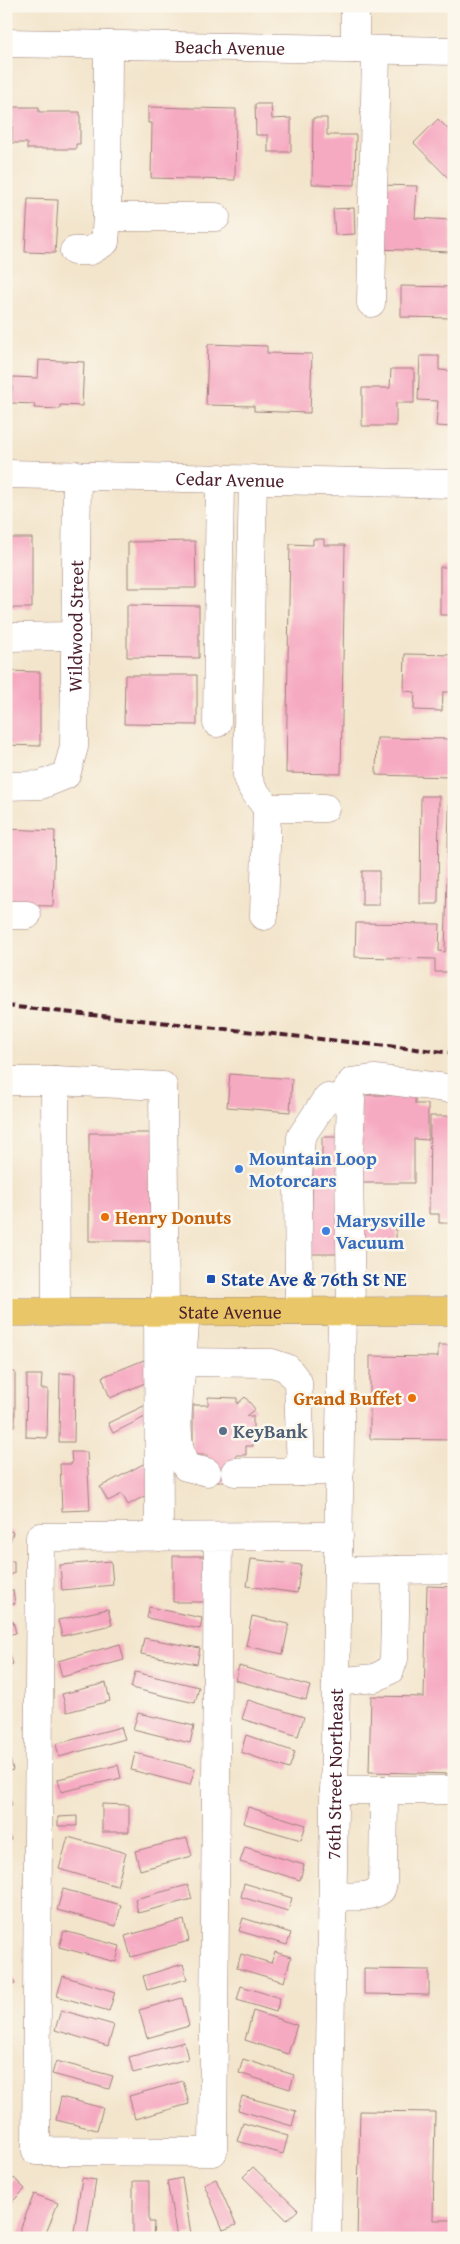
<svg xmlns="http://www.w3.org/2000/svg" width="460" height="2244" viewBox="0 0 460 2244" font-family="'Gentium Book Plus',serif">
<rect width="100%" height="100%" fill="#fbf7ec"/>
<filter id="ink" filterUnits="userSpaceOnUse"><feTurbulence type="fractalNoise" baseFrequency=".02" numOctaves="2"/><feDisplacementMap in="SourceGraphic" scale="10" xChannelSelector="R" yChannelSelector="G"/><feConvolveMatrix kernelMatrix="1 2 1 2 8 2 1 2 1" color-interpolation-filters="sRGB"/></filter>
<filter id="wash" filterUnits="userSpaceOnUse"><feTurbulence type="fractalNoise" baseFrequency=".0096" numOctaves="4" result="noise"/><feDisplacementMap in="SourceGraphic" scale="20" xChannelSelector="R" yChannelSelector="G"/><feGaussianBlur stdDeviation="1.12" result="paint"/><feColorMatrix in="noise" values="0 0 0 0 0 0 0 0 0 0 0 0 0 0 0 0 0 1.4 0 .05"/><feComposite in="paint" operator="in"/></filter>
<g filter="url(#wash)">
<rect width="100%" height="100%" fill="#f3e5cc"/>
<g id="blocks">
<path fill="#f6aac2" d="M255,104h16l1,15 19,-1v34h-23v-17h-12z
M13,107h26v5h41v32h-4v5h-49v-6h-15z
M148,107l88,2 -1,71 -84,-2 1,-55h-4z
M313,118h14v17h29l-1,50 -43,-1z
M438,119l16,16v49l-40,-41z
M381,185l36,1 -2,32 36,2 -1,32 -71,-3z
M28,199l30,1 -3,53 -30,-1z
M354,208l1,26 -20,1 -2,-26z
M401,286l53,1v31l-53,-1z
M208,344l59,2v7l45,1 -2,59 -56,-2v-5l-48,-1z
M420,356h19v14l15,1v56l-18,-1 2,-25 -20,-1z
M39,360l45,2 -2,44 -22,-1v4l-26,-1 1,-4 -24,-1 2,-26 25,1z
M391,369h23v34h-18v23h-34v-38h28z
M6,538h26v70h-26z
M313,539h11v6h21l-4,229 -55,-1 4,-229 23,1z
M195,541l1,47h-68v-46z
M440,567h14v48h-14z
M127,605l72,1v52l-72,-1z
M405,654l49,1v37h-11l-1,19 -28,-1 1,-18 -11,-1z
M6,671l34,1v74l-34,-1z
M125,675h72v50l-73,-1z
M377,738l77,1v233h-19v-13l-80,-2 1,-34 84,1 -1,27 6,1 5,-175 -74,-2z
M421,796h18l-1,108h-18z
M6,829l49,2 -2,75 -47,-1z
M362,871h17v34h-17z
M230,1074l62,5 -2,33 -63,-5z
M360,1095h55v9h13v36l-14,-1v44h-54z
M430,1116h24v107h-15v-9h-10z
M89,1133h68v108h-68z
M322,1137h20l-1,117h-30l2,-89h9z
M361,1221h35v27h-35z
M438,1345h16v95l-84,-1v-83l68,1z
M144,1360l8,20 -42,18 -8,-21z
M6,1372h9v54h-9z
M60,1373l15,1 -1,68h-15z
M27,1375h15l-1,14h7l-1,49 -21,-1z
M208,1397l29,1v6l8,-7 10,12 -9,7h7v30h-7v9h-10l-1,27h-29l1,-27h-14v-50h15z
M148,1404l5,9 -40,20 -5,-10z
M71,1452h16l3,58 -28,1 -2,-47h12z
M147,1462l5,30 -24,13 -6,-11 -14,7 -8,-14z
M6,1530l7,2 -4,14 -3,-1z
M173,1556h31v46h-31z
M251,1559l50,6 -4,28 -50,-7z
M6,1561h8v13h-8z
M111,1561l2,24 -51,5 -2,-25z
M427,1586l27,1v187l-85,-2 2,-76 53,1z
M13,1590l2,14 -9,1v-14z
M149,1607l53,11 -2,11 -53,-11z
M108,1609l4,16 -50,11 -4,-16z
M252,1616l37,8 -6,30 -37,-8z
M13,1621l3,12 -10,2v-13z
M144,1638l56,10 -3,16 -56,-10z
M120,1644l4,16 -62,17 -4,-16z
M6,1651h3l4,13 -7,2z
M239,1666l71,20 -4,14 -71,-20z
M135,1672l64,15 -4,16 -64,-15z
M106,1683l4,18 -43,11 -5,-18z
M8,1688l4,14 -6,1v-14z
M248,1700l56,17 -6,19 -56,-17z
M138,1713l56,13 -4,17 -57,-14z
M121,1727l4,12 -66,18 -3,-13z
M246,1735l49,17 -6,17 -48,-17z
M135,1753l60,15 -5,17 -59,-15z
M9,1755l4,15 -7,2v-16z
M118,1765l3,13 -60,14 -3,-13z
M9,1795l3,10 -6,2v-11z
M102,1804l27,1v27h-27z
M248,1807l58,18 -5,15 -58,-17z
M77,1816v10h-19v-9z
M6,1825l5,15 -5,2z
M68,1837l58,16 -9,33 -58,-17z
M187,1838l5,18 -52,14 -5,-19z
M245,1847l59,18 -4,15 -60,-18z
M244,1883l48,15 -4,13 -47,-14z
M188,1885l4,14 -54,14 -3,-14z
M63,1889l58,16 -5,21 -59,-16z
M243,1918l48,15 -4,12 -48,-14z
M184,1920l5,21 -58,16 -6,-21z
M64,1931l56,15 -4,16 -57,-15z
M275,1952l16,5 -7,25 -47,-14 4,-14 30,9z
M183,1964l4,15 -40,11 -4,-14z
M9,1966l6,18 -9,3v-20z
M364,1969l65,1v25l-65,-1z
M63,1976l52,16 -6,19 -52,-15z
M241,1986l39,12 -4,14 -39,-12z
M182,1998l7,28 -42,12 -8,-28z
M61,2010l53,15 -6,21 -53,-16z
M253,2011l44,14 -9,29 -43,-14z
M184,2042l4,17 -55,14 -4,-16z
M243,2059l51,16 -4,14 -51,-16z
M56,2061l57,15 -4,13 -57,-15z
M183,2081l6,23 -54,15 -6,-23z
M242,2096l54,15 -4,15 -54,-16z
M61,2097l42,11 -6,22 -41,-10z
M360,2111l75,1 -2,108h21v18h-97z
M243,2123l45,13 -5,18 -46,-13z
M253,2167l45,43 -11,10 -44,-43z
M14,2178l11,11 -19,19v-21z
M82,2178l14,2 -9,58h-14z
M182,2178l9,56 -14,3 -10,-56z
M216,2179l20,46 -13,5 -19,-46z
M133,2181h16v41h5l-1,16h-20z
M34,2194l24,9 -14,35h-20l-6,-3z"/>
</g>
</g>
<g filter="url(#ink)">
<use href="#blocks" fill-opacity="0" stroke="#9e827c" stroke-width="1"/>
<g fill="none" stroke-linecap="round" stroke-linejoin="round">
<defs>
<g id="minor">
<path d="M355,6v43"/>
<path id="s1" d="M6,43l448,8"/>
<path d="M108,45l-1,172h109"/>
<path d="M74,251h16l15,-9 2,-25"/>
<path d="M371,303l5,-253"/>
<path id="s2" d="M6,474l448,10"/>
<path d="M253,479l-6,296 5,13 15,20h58"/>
<path d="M6,637l69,-1"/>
<path d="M217,723l3,-245"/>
<path id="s3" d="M6,786l35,-1 25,-10 8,-28 3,-272"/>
<path d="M6,915h21"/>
<path d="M264,916l3,-108"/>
<path d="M6,1081h49l1,231"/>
<path d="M55,1081l108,5 2,226"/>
<path d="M341,1099l11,-17 23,-3 79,10"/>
<path d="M299,1311l-1,-134 3,-40 26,-39 24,2 -2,61 2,150"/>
<path d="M158,1312l1,225"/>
<path d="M186,1312l-4,50 90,1 15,5 11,14 3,90 39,-2"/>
<path d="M182,1362c-2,30 -11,78 4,105l21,5"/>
<path d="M235,1472h66"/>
<path d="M218,1538l-5,614 -177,-1 4,-614 299,-1"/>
<path d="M338,1571l116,-2"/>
<path d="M336,1682l39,-4 15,-8 4,-11 2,-89"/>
<path d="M334,1790h120"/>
<path d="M333,1896c16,0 35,3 48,-6l2,-7 1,-93"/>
<path id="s4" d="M327,2238l15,-927"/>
</g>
<g id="major">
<path id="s5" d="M6,1312l448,-1"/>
</g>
</defs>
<use href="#minor" stroke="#9e827c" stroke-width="29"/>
<use href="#major" stroke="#9e827c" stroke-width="29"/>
<use href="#minor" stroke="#fff" stroke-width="28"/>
<use href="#major" stroke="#e9c769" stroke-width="28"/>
<path stroke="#4a1f2b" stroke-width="4" stroke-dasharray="8 4" stroke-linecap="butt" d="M6,1006l448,47"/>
</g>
</g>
<g fill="#3f7fe0" stroke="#fbf7ec" stroke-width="2">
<circle cx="239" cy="1169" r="5"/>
<circle cx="326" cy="1231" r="5"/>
</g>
<g fill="#e8710a" stroke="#fbf7ec" stroke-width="2">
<circle cx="105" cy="1217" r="5"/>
<circle cx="412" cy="1398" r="5"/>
</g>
<rect fill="#1a4fb4" stroke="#fbf7ec" stroke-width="2" x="206" y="1274" width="10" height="10" rx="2.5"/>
<circle fill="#5c6f8a" stroke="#fbf7ec" stroke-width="2" cx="223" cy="1431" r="5"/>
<g text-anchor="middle" stroke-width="5" stroke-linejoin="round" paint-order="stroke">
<g font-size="19" fill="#4a1f2b" stroke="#fbf7ec">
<text dy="7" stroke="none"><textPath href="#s1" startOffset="224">Beach Avenue</textPath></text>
<text dy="7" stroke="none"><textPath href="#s2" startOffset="224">Cedar Avenue</textPath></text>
<text dy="7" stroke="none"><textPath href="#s3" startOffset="212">Wildwood Street</textPath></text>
<text dy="7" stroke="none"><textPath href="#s5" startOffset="224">State Avenue</textPath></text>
<text dy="7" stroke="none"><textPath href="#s4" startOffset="464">76th Street Northeast</textPath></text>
</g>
<g font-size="19" font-weight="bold" fill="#366cbe" stroke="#fbf7ec" text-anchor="start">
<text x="249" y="1165">Mountain Loop<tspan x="249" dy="22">Motorcars</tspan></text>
<text x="336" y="1227">Marysville<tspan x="336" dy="22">Vacuum</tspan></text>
</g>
<g font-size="19" font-weight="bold" fill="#c56008" stroke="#fbf7ec" text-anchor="start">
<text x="115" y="1224">Henry Donuts</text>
<text x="402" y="1405" text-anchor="end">Grand Buffet</text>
</g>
<g font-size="19" font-weight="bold" fill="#164399" stroke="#fbf7ec" text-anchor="start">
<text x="221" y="1286">State Ave &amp; 76th St NE</text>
</g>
<g font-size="19" font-weight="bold" fill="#4e5e75" stroke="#fbf7ec" text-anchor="start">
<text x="233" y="1438">KeyBank</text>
</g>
</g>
<rect width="460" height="2244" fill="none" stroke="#fbf7ec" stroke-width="25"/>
</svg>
